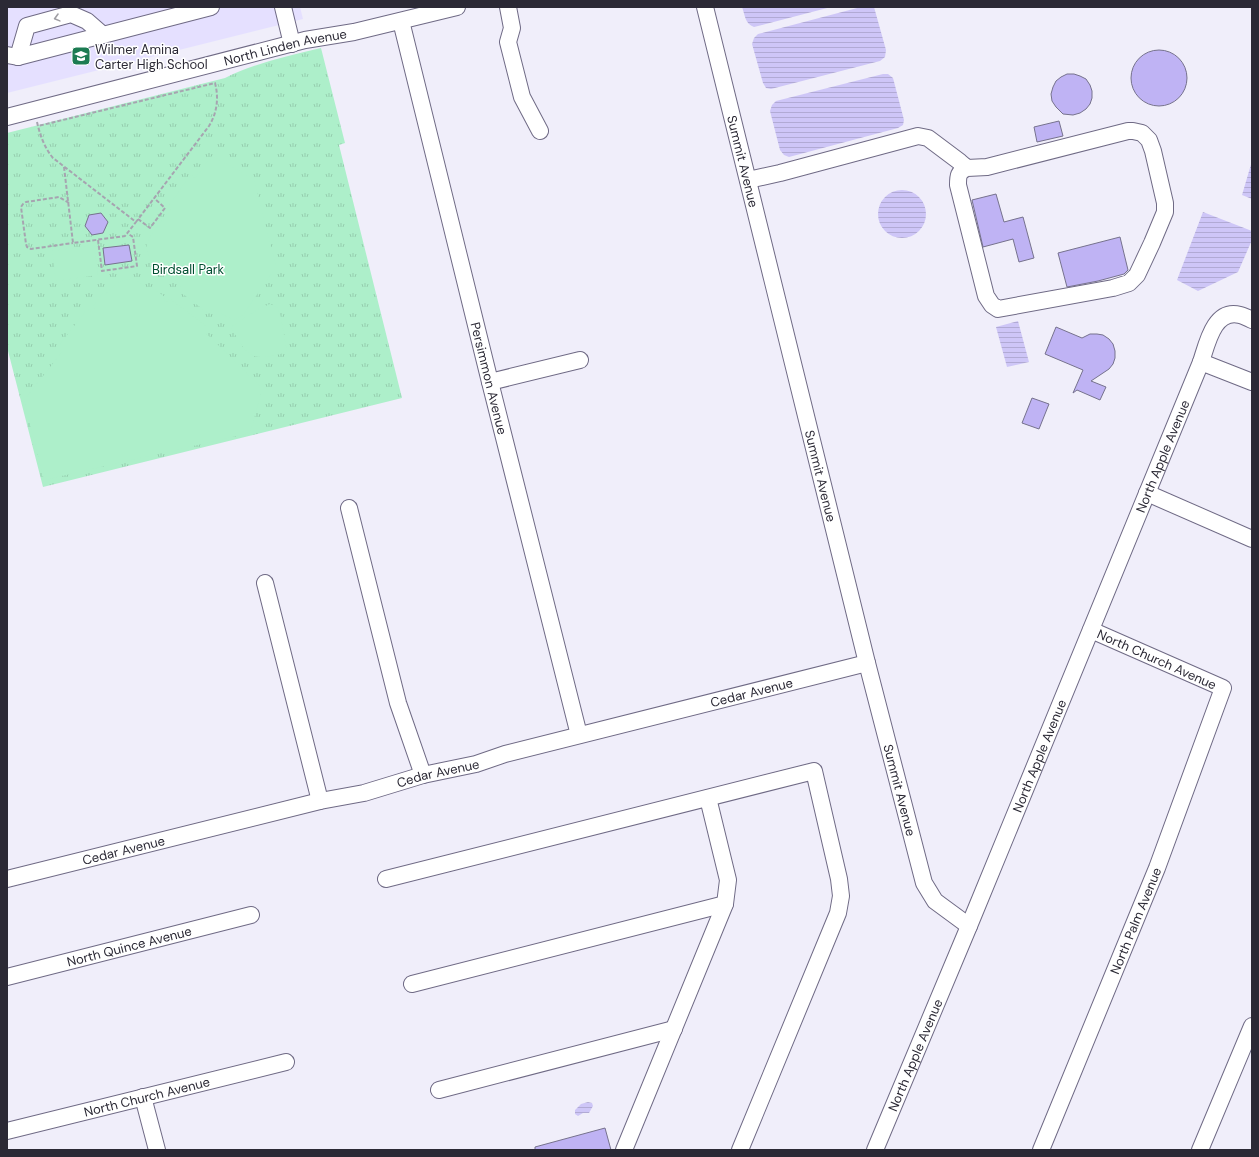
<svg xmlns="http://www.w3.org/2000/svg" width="1259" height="1157" viewBox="0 0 1259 1157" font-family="'DM Sans',sans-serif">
<defs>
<pattern id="grass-tufts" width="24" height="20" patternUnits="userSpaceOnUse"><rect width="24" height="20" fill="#adefca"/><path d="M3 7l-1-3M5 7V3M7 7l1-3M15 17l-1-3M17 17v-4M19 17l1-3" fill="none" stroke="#95cdae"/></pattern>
<pattern id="water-rules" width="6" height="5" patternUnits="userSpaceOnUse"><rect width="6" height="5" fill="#cec6f7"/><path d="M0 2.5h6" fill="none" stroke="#b1aad4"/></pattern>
</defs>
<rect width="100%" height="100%" fill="#f0eefa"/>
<path fill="#e5e0ff" d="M7,7h293l3,12 -296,74z"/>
<path fill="url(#grass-tufts)" d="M321,48l24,95 -6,2 63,253 -359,89 -36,-140v-214l218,-55c30,-15 63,-22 96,-30z"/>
<path fill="#adefca" d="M212,156l42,23 22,88 -33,48 -10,5 -20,-11 -4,5 -31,-24 3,-5 -27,-22c-5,-5 -9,-13 -7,-20 3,-9 18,-25 24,-34l-3,-3 23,-31 4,3z
M94,245l4,30 -42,6 -4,-30z
M129,279l7,1 13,9 2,-2 14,10 -2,3 3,2 4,-3 36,27 -3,5 8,7 50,49v7l-11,39 -206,47 -20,-80 38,-48 -4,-5 29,-38 5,4 3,-5 -2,-2 10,-13 2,2c7,-9 13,-14 24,-16z
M270,304l8,4 3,10 6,34c-35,10 -39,7 -56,-25l29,-19z"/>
<path fill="url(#water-rules)" d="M742,7h89l-77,20c-9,-3 -9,-12 -12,-20z
M861,7h13l12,43 -1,7 -5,4 -109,28 -5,-1 -3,-5 -11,-39 2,-6 4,-4z
M883,74h5l5,4 11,42 -1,5 -5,3 -109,29 -5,-2 -4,-5 -10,-39 2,-6 4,-4z
M1252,161v38l-10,-4z
M878 214a24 24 0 1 1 48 0a24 24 0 1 1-48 0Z
M1203,212l49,19v9l-14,32 -40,19 -21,-11z
M1018,321l11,41 -22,5 -11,-40z
M588,1102l4,1 1,3 -4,7h-6l-5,3 -3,-2v-4l6,-6z"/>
<path fill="#bfb3f4" stroke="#76728d" d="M1131 78a28 28 0 1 1 56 0a28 28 0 1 1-56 0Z
M1067,74h7l6,2 6,3 4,6 2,6v7l-2,6 -4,5 -6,4 -7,2 -10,-1 -7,-7 -4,-6 -1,-7 2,-7 3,-6 5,-4z
M1059,121l4,15 -26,6 -3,-15z
M996,194l8,28 19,-5 11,41 -15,4 -6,-23 -30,8 -11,-47z
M101,213l7,9 -5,11 -11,2 -7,-9 4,-11z
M1120,237l8,33 -4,4 -26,7 -31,6 -9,-34z
M129,245l3,16 -27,4 -2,-17z
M1056,327l26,11 8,-4h7l6,1 6,4 4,5 2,7v7l-2,6 -4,5 -18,12 15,6 -6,13 -23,-10 -4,3 10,-23 -38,-16z
M1032,398l17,6 -10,25 -17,-6z
M605,1128l6,22h-76v-3z"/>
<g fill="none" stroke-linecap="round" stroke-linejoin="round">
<defs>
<g id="minor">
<path d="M283,7l9,37"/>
<path d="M508,7l4,21 -4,14 14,55 18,34"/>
<path id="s1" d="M705,7l162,656 57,220 11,18 34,25"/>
<path id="s2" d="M401,21l89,361 89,353"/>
<path d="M7,55l11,2 193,-50"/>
<path d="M18,57l9,-31 44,-12 16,7 16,14"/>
<path id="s3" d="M7,117l298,-77 49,-8 103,-25"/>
<path d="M748,180l32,-7 138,-37 10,2 32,24 7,6 20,-1 141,-36h5l9,2 7,7 4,11 12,52v9l-13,31 -15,32 -8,8 -16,5 -115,21 -6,-4 -6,-9 -28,-111c0,-9 0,-13 9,-17"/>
<path d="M1201,362l51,20"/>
<path d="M490,382l90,-22"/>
<path d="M1147,493l105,46"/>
<path d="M349,508l49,195 25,72"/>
<path d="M265,583l55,218"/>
<path id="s4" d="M7,879l313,-78 44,-8 59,-18 53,-11 29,-10 362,-91"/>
<path d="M386,879l428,-108 25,108 2,17 -3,17 -98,237"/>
<path id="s5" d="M7,977l244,-62"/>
<path d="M412,984l313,-80"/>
<path d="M439,1090l235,-61"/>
<path d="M143,1097l14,53"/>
<path id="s6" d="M7,1131l279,-69"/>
<path d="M624,1150l101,-246 3,-24 -20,-82"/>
<path id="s7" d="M875,1150l94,-224 232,-564c6,-18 13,-54 39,-47 4,1 8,3 12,5"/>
<path id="s8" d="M1041,1150l116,-282 66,-180 -132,-58"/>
<path d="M1200,1150l52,-124"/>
</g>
</defs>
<use href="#minor" stroke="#6f6a85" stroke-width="18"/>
<path stroke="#a6a4b0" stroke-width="2" stroke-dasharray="4 2" stroke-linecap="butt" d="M37,122c3,13 7,25 16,36l83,64 73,-96c8,-13 10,-28 6,-43l-177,43
M64,167l9,76 52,-7 11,-14
M69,203l-10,-6 -33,5 -3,2 -2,3 5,37 1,3 4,2 42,-6
M138,219l12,9 15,-20 -11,-10
M98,240l4,31 35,-5 -4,-29 -6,-4"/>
<use href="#minor" stroke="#fff" stroke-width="16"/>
</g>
<defs><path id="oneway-chevron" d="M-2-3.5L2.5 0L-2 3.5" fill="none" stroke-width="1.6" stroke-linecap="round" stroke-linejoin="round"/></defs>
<use stroke="#a09fa4" href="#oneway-chevron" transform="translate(57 18) rotate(165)"/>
<defs>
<symbol id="school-square" viewBox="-11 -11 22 22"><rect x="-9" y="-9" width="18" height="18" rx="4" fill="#1c7b52" stroke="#fff"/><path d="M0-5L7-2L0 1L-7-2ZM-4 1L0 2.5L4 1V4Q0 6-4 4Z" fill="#fff"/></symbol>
</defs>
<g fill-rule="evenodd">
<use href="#school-square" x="70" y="45" width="22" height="22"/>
</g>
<g text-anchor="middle" stroke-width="3" stroke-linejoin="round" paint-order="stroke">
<g font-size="13" fill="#2b2935" stroke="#fff">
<text dy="5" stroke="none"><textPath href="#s3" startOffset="287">North Linden Avenue</textPath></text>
<text dy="5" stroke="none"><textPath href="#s1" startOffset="159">Summit Avenue</textPath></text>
<text dy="5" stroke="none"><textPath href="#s2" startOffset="368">Persimmon Avenue</textPath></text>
<text dy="5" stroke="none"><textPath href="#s7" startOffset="751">North Apple Avenue</textPath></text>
<text dy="5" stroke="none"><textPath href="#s1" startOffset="483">Summit Avenue</textPath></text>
<text transform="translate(1157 659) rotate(24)" y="5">North Church Avenue</text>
<text dy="5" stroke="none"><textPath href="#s4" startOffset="768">Cedar Avenue</textPath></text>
<text dy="5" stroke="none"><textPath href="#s7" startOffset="427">North Apple Avenue</textPath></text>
<text dy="5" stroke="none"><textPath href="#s4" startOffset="444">Cedar Avenue</textPath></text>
<text dy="5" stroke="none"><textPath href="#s1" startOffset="807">Summit Avenue</textPath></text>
<text dy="5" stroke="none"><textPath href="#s4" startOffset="120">Cedar Avenue</textPath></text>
<text dy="5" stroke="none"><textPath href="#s8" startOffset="248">North Palm Avenue</textPath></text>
<text dy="5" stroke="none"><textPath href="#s5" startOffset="126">North Quince Avenue</textPath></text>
<text dy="5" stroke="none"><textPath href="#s7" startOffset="103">North Apple Avenue</textPath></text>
<text dy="5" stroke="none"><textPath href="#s6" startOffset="144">North Church Avenue</textPath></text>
</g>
<g font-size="13" fill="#2b2935" stroke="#fff" text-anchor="start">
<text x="95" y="54">Wilmer Amina<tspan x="95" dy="15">Carter High School</tspan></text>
</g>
<g font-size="13" fill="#004f31" stroke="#fff">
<text x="188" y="274">Birdsall Park</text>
</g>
</g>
<rect width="1259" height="1157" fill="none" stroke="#2b2935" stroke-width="16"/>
</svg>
